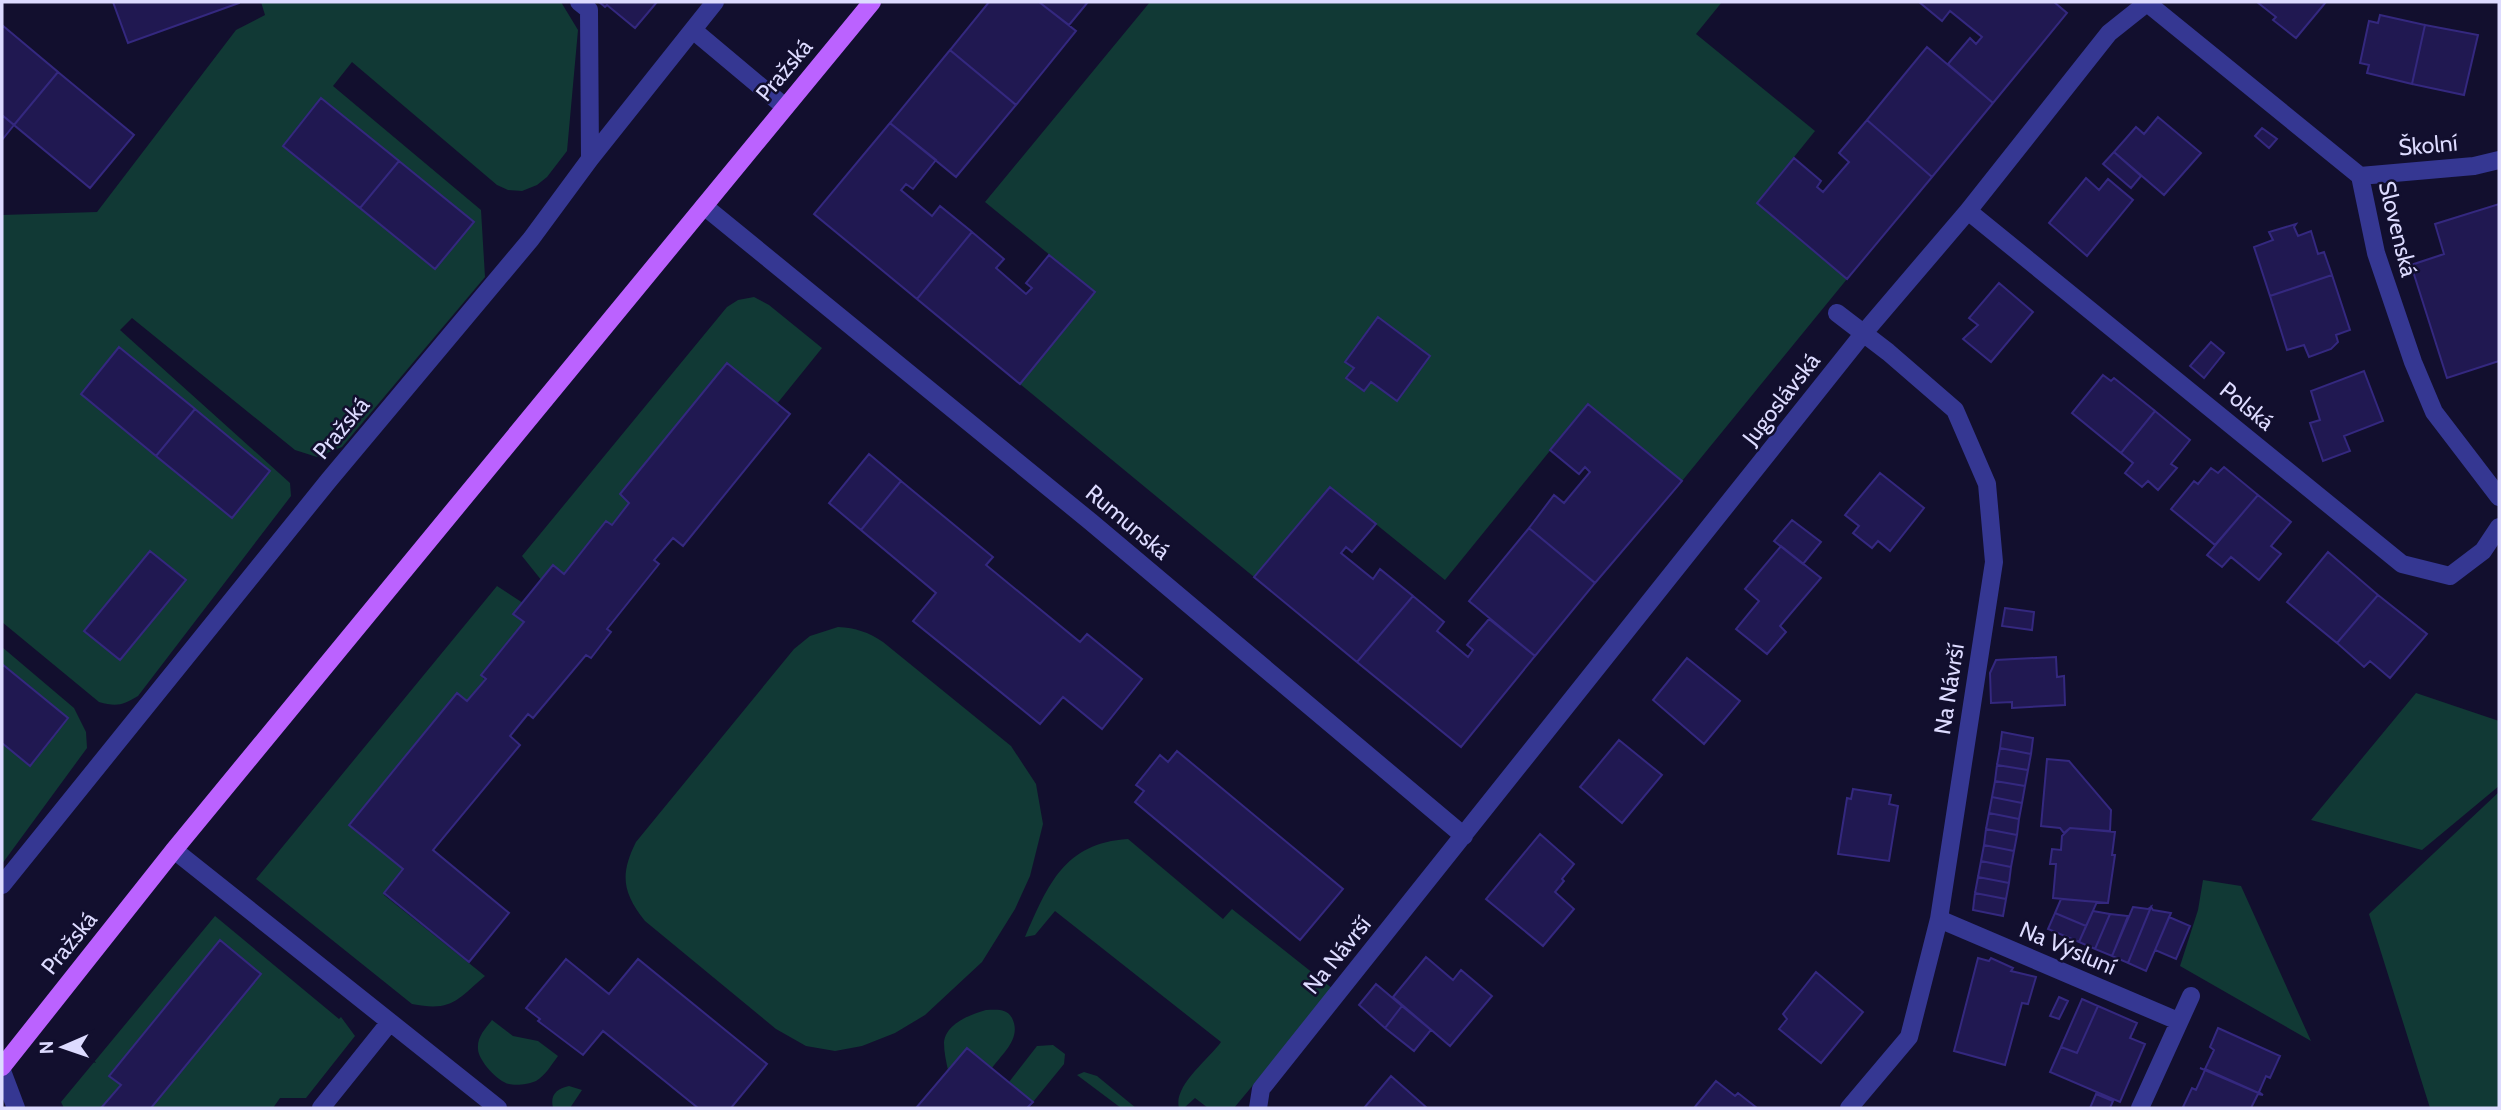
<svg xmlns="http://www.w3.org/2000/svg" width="2501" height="1110" viewBox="0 0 2501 1110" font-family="Cabin,sans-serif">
<rect width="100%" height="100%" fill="#120f2e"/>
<path fill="#113935" d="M261,2h300l17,28 -11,121 -20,26 -10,8 -15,6 -14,-1 -11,-5 -145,-123 -19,24 148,124 4,67 -143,170 -25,10 -22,-7 -163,-132 -12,12 170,153 1,13 -153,200c-15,9 -21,11 -39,6l-97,-80v-407l95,-3 139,-182 29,-15z
M1150,2h572l-26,32 119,97 -58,72 90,76 -165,202 -94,-77 -143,176 -115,-93 -76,90 -234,-193 75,-92 -110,-90z
M754,297l15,8 53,43 -46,57 -49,-41 -107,130 9,9 -17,22 -7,-2 -42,53 -21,5 -20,-25 205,-249 11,-7z
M497,586l26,17 -9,11 10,8 -43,53 4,6 -82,188 -19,26 101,81c-28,24 -33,36 -73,28l-156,-125z
M838,627c18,1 30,5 45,15l128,104 25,38 7,40 -13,52 -15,33 -33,53 -57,53 -30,18 -33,13 -27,5 -29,-5 -30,-17 -131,-108c-23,-29 -25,-47 -9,-79l158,-193 16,-13z
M2,647l72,61 12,24 1,16 -85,116z
M2416,693l83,28v65l-77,64 -111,-30z
M2499,792v316h-69l-61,-194z
M1128,839l95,80 9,-10 101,80 -99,119h-26l-13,-10 -11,10h-5c-6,-22 29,-48 42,-66l-166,-131 -20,24 -10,2c23,-52 39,-94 103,-98z
M2203,880l38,6 70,155 -131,-75 18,-56z
M215,916l124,103 2,-2 14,19 -49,62h-26l-7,10h-122l110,-134 -41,-34 -111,136 12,9 -20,23h-37l-3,-6z
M986,1010c11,0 20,-2 26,8 10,20 -9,35 -20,50l-25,-20 -19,22c-2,-9 -4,-18 -4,-27 1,-19 27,-29 42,-33z
M492,1020l21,16 25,5 20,15c-6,8 -13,20 -22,25 -7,3 -20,5 -27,3 -11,-2 -31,-24 -31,-35 -1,-12 7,-20 14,-29z
M1053,1045l12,9 -1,10 -31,38 -24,-20 28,-36z
M1084,1072l13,4 39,32h-15l-44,-33z
M569,1086l13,4 -12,18h-17c-3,-13 3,-19 16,-22z"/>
<path fill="#201851" stroke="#34287f" stroke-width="2" d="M113,2h126v1l-111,40z
M599,2h58l-22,26 -28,-23 -2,2z
M989,2h50l37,29 -60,74 -66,-55z
M1039,2h49l-19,23z
M1919,2h135l13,11 -74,90 -45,-39 22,-26 6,6 6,-7 -32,-26 -8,10z
M2257,2h69l-30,36 -23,-18 3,-3z
M2380,15l45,10 -13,59 -45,-11 2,-8 -9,-2 9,-42 9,2z
M2,25l56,47 -44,53 -12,-10z
M2425,25l53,10 -14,60 -52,-11z
M1927,47l66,56 -61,74 -65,-57z
M950,50l66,55 -60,72 -66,-54z
M58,72l76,63 -44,53 -76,-63z
M321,98l78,63 -39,47 -77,-62z
M2,115l12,10 -12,15z
M2158,117l43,36 -37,42 -50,-43 22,-25 8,7z
M1867,120l65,57 -85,102 -90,-76 37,-45 27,23 -4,6 6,5 26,-30 -10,-9z
M890,123l46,37 -23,29 -7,-5 -5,6 31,26 8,-10 32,26 -55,67 -103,-85z
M2262,128l15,11 -8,9 -14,-12z
M2114,152l27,24 -10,12 -28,-24z
M399,161l75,61 -39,47 -75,-61z
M2086,178l13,12 9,-11 25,21 -46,56 -38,-33z
M2499,204v157l-52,17 -36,-113 33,-11 -9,-30z
M2296,224l-2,3 4,9 13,-5 7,23 6,-2 8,23 -62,21 -16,-49 19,-7 -4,-8z
M972,232l32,27 -8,9 30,26 6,-6 -6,-5 23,-28 46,37 -75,92 -103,-85z
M2332,275l18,55 -14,5 2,7 -7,7 -22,8 -5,-12 -17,5 -17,-54z
M1999,283l34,29 -42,50 -28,-23 15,-14 -9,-7z
M1378,317l52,39 -33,45 -26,-19 -7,9 -18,-13 8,-10 -9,-6z
M2211,342l13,11 -20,25 -14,-12z
M119,347l76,62 -39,47 -75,-62z
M727,363l63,51 -107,132 -10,-8 -19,22 5,4 -52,65 4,3 -20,26 -5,-3 -53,63 -5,-4 -18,22 10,9 -87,105 76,63 -40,49 -85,-69 19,-24 -54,-44 108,-132 10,8 19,-22 -5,-4 43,-53 -11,-8 40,-49 11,9 42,-53 6,4 17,-22 -9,-9z
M2364,371l19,50 -39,15 6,15 -27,10 -13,-38 10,-3 -9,-29z
M2103,375l8,6 3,-3 41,33 -34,42 -49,-40z
M1588,404l94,77 -87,102 -66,-55 25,-33 10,8 26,-31 -5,-5 -6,7 -29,-24z
M195,409l75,62 -38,47 -76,-62z
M2155,411l35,29 -19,24 6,4 -19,22 -10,-9 -6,6 -17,-14 8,-10 -12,-10z
M869,454l32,27 -40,49 -32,-27z
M2224,467l34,28 -43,50 -44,-36 23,-28 4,3 13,-16 7,5z
M1880,473l44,35 -34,43 -12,-10 -6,7 -19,-15 6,-7 -14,-11z
M901,481l92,76 -7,8 94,77 7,-8 55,45 -40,50 -39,-32 -23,27 -127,-103 23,-28 -75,-63z
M1330,487l46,37 -24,28 -6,-5 -5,6 32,26 7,-10 33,27 -56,66 -103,-85z
M2258,495l33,27 -20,24 10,8 -22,26 -28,-23 -9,10 -15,-12z
M1792,520l29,22 -18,22 -29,-23z
M1529,528l66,55 -60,73 -66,-55z
M1781,546l40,32 -41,48 6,6 -19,22 -31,-25 23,-28 -14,-12z
M150,551l36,29 -66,80 -36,-29z
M2328,552l50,43 -41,48 -50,-41z
M2378,595l49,39 -37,44 -20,-17 -6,6 -27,-24z
M1413,596l31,26 -7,9 31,26 5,-7 -6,-5 22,-26 46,37 -74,91 -104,-85z
M2005,608l29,4 -2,18 -30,-4z
M2056,657l1,20 7,-1 1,29 -53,3v-6l-21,1 -1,-30 6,-13z
M1687,658l53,43 -36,43 -51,-44z
M2,664l66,54 -38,48 -28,-23z
M2002,732l31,6 -2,16 -31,-6z
M1619,740l43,35 -40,48 -42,-36z
M2000,748l31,6 -3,16 -31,-5z
M1177,751l166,138 -43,51 -165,-138 9,-11 -8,-6 24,-30 8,7z
M2047,759l22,2 42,49 -1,21 -40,-3 -6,5 -4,-5 -19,-2z
M1997,765l31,5 -3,16 -30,-5z
M1995,781l30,5 -3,17 -30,-6z
M1853,789l38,6 -2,9 9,2 -9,55 -51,-7 9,-56 4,1z
M1992,797l30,6 -3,16 -30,-6z
M1989,813l30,6 -2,16 -31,-6z
M2070,828l45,4 -3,23h3l-7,48 -55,-5 3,-34h-6l2,-15 9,1 1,-14z
M1986,829l31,6 -3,16 -30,-6z
M1540,834l34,30 -12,15 2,2 -9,11 19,17 -31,37 -57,-47z
M1984,845l30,6 -3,16 -30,-6z
M1981,861l30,6 -2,16 -31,-6z
M1978,877l31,6 -3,16 -31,-6z
M1975,893l31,6 -3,17 -30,-6z
M2061,899l36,3 -11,24 -31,-13z
M2133,907l15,2 3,-2 -23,56 -16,-7z
M2151,907l2,3 18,3 -25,58 -18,-8z
M2093,911l17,3 -15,35 -16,-7z
M2055,913l31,13 -7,16 -31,-13z
M2110,914l18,2 -16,40 -17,-7z
M2169,917l21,9 -14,33 -21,-9z
M220,940l41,34 -110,134h-50l20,-23 -12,-9z
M1426,957l27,23 8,-10 31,26 -42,50 -57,-49z
M1978,958l11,3 2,-3 22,10 -2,3 25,6 -8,27 -6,-1 -17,62 -51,-14z
M566,959l43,35 29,-35 129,105 -36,44h-33l-95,-77 -20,24 -45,-34 2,-2 -14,-11z
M1816,972l47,40 -42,51 -42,-34 8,-10 -4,-5z
M1376,984l26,22 -17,22 -26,-23z
M2059,997l9,4 -9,18 -9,-3z
M2082,999l16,7 -21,47 -16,-6z
M1402,1006l29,24 -17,21 -29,-23z
M2098,1006l39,17 -7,15 15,6 -25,58 -70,-30 11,-25 16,6z
M2218,1028l62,28 -10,22 -4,-2 -7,16 4,3 -58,-26 9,-19 -4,-3z
M967,1048l66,54 -6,6h-111z
M2200,1068l63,27 -5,-1 -7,14h-66l-2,-1 9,-19 4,2 9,-20z
M1391,1076l36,32h-63z
M1716,1081l19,15 3,-3 19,15h-63z
M2096,1094l17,7 -3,7h-20z"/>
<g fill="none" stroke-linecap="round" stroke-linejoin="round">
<path stroke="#353792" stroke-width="18" d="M579,2l10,8 1,149
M2146,2l214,174 16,77 37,109 21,50 65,85
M693,30l92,77
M2360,176l114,-10 25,-6
M704,206l387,316 373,314
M1968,211l434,353 48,12 33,-25 16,-24
M1837,313l51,39 67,58 32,74 7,78 -55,357 -30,118 -60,71
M174,850l324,258
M2,885l327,-405 202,-241 59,-80 125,-157
M1939,919l239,102
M2,1071l14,37
M321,1108l69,-86
M1258,1108l3,-19 602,-755 105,-123 141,-178 39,-31
M2140,1108l51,-112"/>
<path stroke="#bb62ff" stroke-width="18" d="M2,1067l172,-217 698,-848"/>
</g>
<g text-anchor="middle" stroke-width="5" stroke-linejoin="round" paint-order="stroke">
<g font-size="23" fill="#dddbff" stroke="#120f2e">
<text transform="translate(784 70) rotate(-50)" y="8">Pražská</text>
<text transform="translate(2428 145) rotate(-5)" y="8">Školní</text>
<text transform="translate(2398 229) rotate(76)" y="8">Slovenská</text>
<text transform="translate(1781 399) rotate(-52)" y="8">Jugoslávská</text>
<text transform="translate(2247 406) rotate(39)" y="8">Polská</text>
<text transform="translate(341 428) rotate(-50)" y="8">Pražská</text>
<text transform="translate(1128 522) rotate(40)" y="8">Rumunská</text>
<text transform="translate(1949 689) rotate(-81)" y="8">Na Návrší</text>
<text transform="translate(69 943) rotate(-51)" y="8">Pražská</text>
<text transform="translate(2068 948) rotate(23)" y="8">Na Výsluní</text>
<text transform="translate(1337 955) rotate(-51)" y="8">Na Návrší</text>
</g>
</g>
<rect width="2501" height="1110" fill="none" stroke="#dddbff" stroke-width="7"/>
<g transform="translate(63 1047) rotate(268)" stroke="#120f2e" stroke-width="5" paint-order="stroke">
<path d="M0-5L12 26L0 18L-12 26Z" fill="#dddbff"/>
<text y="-10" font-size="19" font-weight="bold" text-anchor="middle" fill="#dddbff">N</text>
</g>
</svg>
